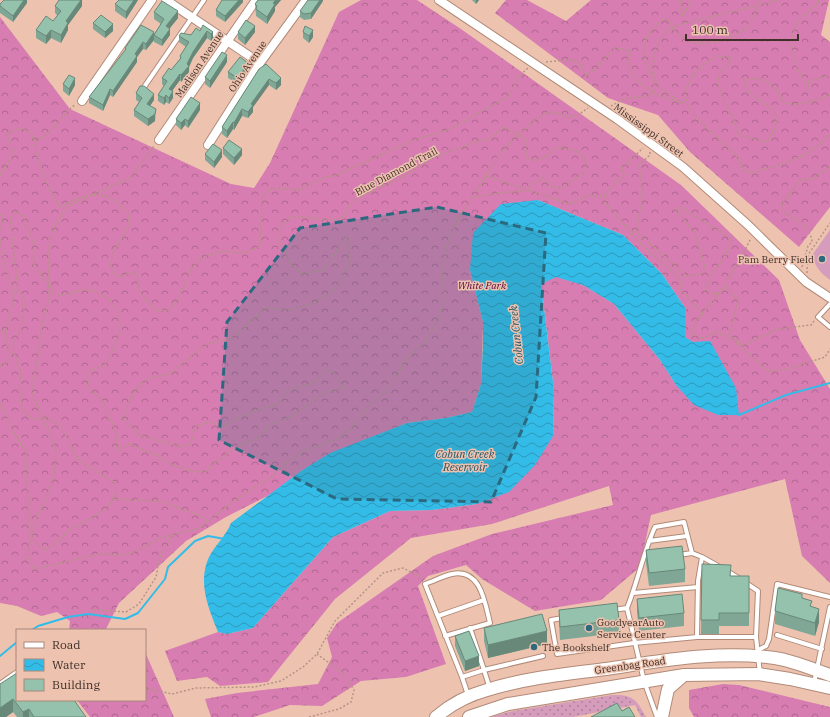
<svg xmlns="http://www.w3.org/2000/svg" width="830" height="717" viewBox="0 0 830 717" font-family="'IBM Plex Serif',serif">
<defs>
<pattern id="green-dots" width="8" height="8" patternUnits="userSpaceOnUse"><rect width="8" height="8" fill="#d59cbb"/><path d="M2 2h.1M6 6h.1" fill="none" stroke="#ae8098" stroke-width="1.8" stroke-linecap="round"/></pattern>
<pattern id="forest-crowns" width="20" height="18" patternUnits="userSpaceOnUse"><rect width="20" height="18" fill="#d77db1"/><path d="M2 6a3 3 0 1 1 6 0M12 15a3 3 0 1 1 6 0" fill="none" stroke="#b06790"/></pattern>
<pattern id="water-waves" width="16" height="10" patternUnits="userSpaceOnUse"><rect width="16" height="10" fill="#33bce8"/><path d="M0 5q4-4 8 0t8 0" fill="none" stroke="#2d99bc"/></pattern>
</defs>
<rect width="100%" height="100%" fill="#edc3b0"/>
<path fill="url(#green-dots)" d="M612,695c21,-1 25,5 34,22h-5l-6,-12 -62,12h-83l23,-6z"/>
<path fill="url(#forest-crowns)" d="M361,0h56l44,29 220,156 98,95 21,60 30,49v194l-28,-27 -17,-77 -134,36 -11,52 -39,33 -66,11 -53,-32 -16,-14 -38,11 -10,10 28,78 -40,13 -45,4 -39,25 -32,-1 -36,12h-43l-6,-18 32,-6 81,-9 14,-27 -5,-19 10,-15 96,-67 59,-22 121,-29 -4,-19 -117,38 -81,14 -76,61 -67,83 -48,4 -13,-9 -30,4 -12,-30 53,-19 9,2 26,-6 80,-91 57,-26 42,-1 45,-6 76,-68 1,-46 -13,-107 16,-7 26,9 31,19 46,56 16,25 17,-43 -9,-5 2,-28 -24,-35 -39,-39 -85,-35 -68,70 13,52 -2,62 -9,28 -26,6 -39,5 -77,31 -29,17 -26,21 -49,25 -40,24 -67,62 -13,26 2,1h-39l1,-9 -13,-9 -16,4 -24,-10 -17,-3v-586l70,92 161,75 23,4 16,-25 69,-151z
M506,0h21l39,21 25,-21h238l-8,35 9,7v165l-31,40 -109,-95 -32,-37 -50,-17 -113,-85z
M145,652l29,65h-84l-13,-17h68z
M723,684l16,1 91,22v10h-136l-5,-9v-18z"/>
<path fill="#d59cbb" d="M830,230v50c-10,-7 -15,-14 -18,-25z"/>
<path fill="url(#water-waves)" d="M538,200l85,35 39,39 24,35 -1,28 8,5 17,-1 26,47 3,27h-21l-24,-10 -18,-20 -16,-25 -46,-56 -31,-19 -27,-8 -15,7 13,106 -1,46 -18,29 -26,27 -32,12 -45,6 -42,1 -57,26 -80,91 -26,6 -9,-2c-9,-23 -21,-49 -9,-75 6,-12 17,-21 22,-34l70,-52 29,-18 77,-30 39,-5 26,-6 9,-28 2,-38v-24l-13,-52 3,-37 28,-29z"/>
<g fill="none" stroke-linecap="round" stroke-linejoin="round">
<path stroke="#33bce8" stroke-width="2" d="M737,414l2,1 47,-20 44,-12
M32,630l6,-4 30,-9 20,-3 37,5 13,-6 27,-34 3,-12 27,-26 13,-5 17,3
M0,656l17,-14"/>
<defs>
<path id="service" d="M142,90l62,-90
M830,304l-12,13 12,10
M649,541l38,-5
M679,555l13,-2
M702,557l18,10
M727,571l13,8
M746,583l12,8 -2,46
M633,593l65,-6
M627,608c11,-27 16,-55 28,-81l29,-5 8,31 10,4 -4,24 -1,56
M613,610l14,-2 17,73 13,36
M438,616l46,-16
M563,618l-12,2 6,34 77,-11 63,-6h59l4,37
M470,628l14,42 59,-14
M777,635l45,14
M445,636l45,-13c-5,-20 -9,-55 -38,-49 -9,2 -18,7 -27,10l37,93
M758,650l8,-4 3,-7 8,-55 53,13
M814,683l16,-76
M0,684l17,-12
M468,695l-6,-18 22,-7 6,19"/>
<path id="minor" d="M166,0l94,63
M439,0l178,119 66,48 65,58 58,57 24,16
M82,101l70,-101
M159,140l97,-140
M208,145l52,-82 46,-63"/>
<path id="secondary" d="M436,717c14,-12 33,-22 51,-27 38,-12 79,-16 119,-21 55,-8 113,-19 169,-11 19,3 37,11 55,17
M469,717l39,-13 176,-29 74,-1 32,5 40,9
M662,717l6,-28 16,-14"/>
</defs>
<use href="#service" stroke="#b18a78" stroke-width="6"/>
<use href="#minor" stroke="#b18a78" stroke-width="10"/>
<use href="#secondary" stroke="#b18a78" stroke-width="14"/>
<path stroke="#b69485" stroke-width="1.5" stroke-dasharray="2 2" stroke-linecap="butt" d="M681,0l-1,3 2,13 10,-16
M819,0c-2,7 -12,12 -17,17 -20,23 -6,49 6,72l1,-8 21,-6
M546,62l20,-2 12,1 8,15 11,-9 17,-19 15,2c-6,31 28,48 54,53 -12,-8 -10,-5 -19,-12 -4,-2 -7,-8 -9,-12 -18,-23 -14,-47 12,-61 13,28 39,31 65,18 4,-2 10,-4 14,-8 7,-7 11,-18 12,-28
M830,95c-11,4 -32,12 -43,8 -6,-2 -7,-7 -10,-12 -9,-12 -19,-14 -33,-11 1,22 39,22 32,45 -2,6 -7,11 -9,17l-28,-7c-4,-7 -4,-14 -8,-21 -5,-13 -19,-30 -9,-44 3,-5 7,-6 9,-12l-15,-2c-60,41 -18,62 17,96 6,6 8,14 13,20 8,2 11,-1 18,-3 27,-6 46,-15 66,-34
M611,106l13,-7 23,-3 7,-4c0,-8 -3,-21 -2,-29 2,-13 9,-27 19,-36l108,-27
M34,140c20,-4 25,-25 41,-35
M650,152v3l-11,10 4,30 -7,36 50,45 15,-2 4,-7 -10,-35 -19,-22 5,-3 51,32 -9,21 -12,14 -5,16 9,5 11,-8 12,13 -9,36 39,35 17,-1 40,-13 5,-8
M0,176l13,-24 -6,-18c9,-7 16,-6 25,0 6,26 13,51 28,73 12,-7 31,-15 46,-11 8,2 15,11 22,17 0,4 1,9 0,13 -5,17 -28,33 -11,51l18,-5c4,7 2,15 6,22 4,6 11,11 15,17l12,-1 10,-10 13,-31 11,-12 21,-6 20,2 17,-6 2,-50 10,-9 27,2 24,-12 13,-3 78,-35 34,-10 47,-26 12,-7 7,-10 5,-11 9,-8
M486,176l84,28 18,-9 10,2 6,-2
M91,195l39,-17 24,-32
M604,195l20,-20 -2,-7 21,-20
M604,195l3,10 35,40 32,28 6,7 1,10 22,24
M86,198l-16,7 -9,10 -8,15 -4,16 -1,59 -5,14 -11,75 20,44 4,15 -2,21 -4,16 -13,26 -10,38 3,10 4,4h7l57,-14 23,1 14,-3 28,-15 37,-9 31,-25 40,-26 22,-19 13,-8 33,-12 13,-11 17,-21 17,-15 21,-33 21,-20 10,-18 6,-19 -2,-30 5,-26 9,-23 46,-71 33,-32 13,-7 9,1 11,4 10,-2 10,-7
M473,198l24,-5 29,-2
M0,214l3,6 -3,10
M0,239l6,33 7,14 -1,21 -6,21 -6,6
M802,267l6,-21 4,-4c-1,-15 -17,-23 -28,-30l-2,-8 18,-24 12,-1 18,-12
M807,273l1,-18 22,-32
M721,290l20,-32 10,-20
M719,293c-7,10 -28,30 -27,41l11,4 13,-6 12,4
M732,338l12,7 33,-16 34,-4 3,-4
M0,366l8,-4 -2,-34
M0,404l20,40 7,8c-1,15 0,29 1,44 1,19 -5,45 18,54 9,-5 15,-13 24,-20 16,-12 51,-20 45,-47l-33,-21 -7,-6 -8,-19 -7,-11 -12,-8 -15,1 -11,-9 -3,-24 2,-14 -8,-23 1,-8 7,-12 4,-28 -7,-12 -8,-68 6,-9 7,3 11,29v22l22,28c11,4 24,-8 38,-3 27,10 30,31 21,55 -3,5 -6,15 -11,19 -4,3 -12,5 -17,6l2,17 13,11 14,34 1,17 12,-6 30,12 13,9 21,6 12,1 9,-9 27,-19 16,-5 12,-14 23,-9 34,-24 18,-4 -10,-15 -9,-4 -5,9 -11,7 -9,1 -14,6 -8,12 -29,9 -29,14 -8,-5 -16,4 -5,17 -9,4 -41,-11 -19,-19 13,-27 12,-11 25,-6 34,-29 27,-6 32,-30 24,2 26,-7 23,-17 11,-23 -1,-25 -4,-2 -8,17 -14,18 -21,2 -12,-10 -3,-11 -9,-12 4,-15 11,-9 41,4 10,-3 7,-12 10,-8 44,-21 30,-19 44,-16 10,-1 15,-13 23,12v19c13,6 20,-2 29,-10 17,0 32,3 31,23l-23,17 -11,-1 -9,-9 -11,6 -4,7
M113,499l47,2 41,15 7,5
M94,610l32,2 13,-8 17,-27 4,-20 4,-10 10,-13
M145,688l27,6 24,-6 58,-1 27,-6 22,-14 14,-13 18,-33 48,-48 20,-5 12,6 7,6
M309,717l30,-8 12,-7 3,-12 -10,-16 -27,-20"/>
<use href="#service" stroke="#fff" stroke-width="4"/>
<use href="#minor" stroke="#fff" stroke-width="8"/>
<use href="#secondary" stroke="#fff" stroke-width="12"/>
</g>
<path fill="#80a795" d="M27,0v3l-14,19 -13,-9v-9z
M82,0v6l-14,19v5l-7,13 -10,-5 -5,6 -10,-6v-8l17,-9 5,-5 -3,-3v-7z
M138,0l-12,19 -11,-8v-7z
M243,0v2l-18,20 -9,-6v-6z
M258,0h23l-6,7v4l-8,13 -11,-8 -1,-12z
M323,0v1l-12,18 -7,1 -4,-3v-6z
M472,0h7l-3,4z
M154,12l24,6 -9,11 1,6 -8,11 -8,-4v-2l-8,10 -3,-1 -6,8v5l-24,35 -3,-2 -7,16 -14,-8v-6l36,-46v-3l29,-14 7,-10 -7,-5z
M93,23l20,8 -8,7 -12,-9z
M200,31l13,1v6l-2,3 -4,-3 -14,20 -4,9v5l-8,10 -1,-2 -8,11 1,7 -4,6 -3,-2 -2,3 -6,-4v-6l6,-9 -2,-2v-6l9,-8 9,-11v-3l6,-9 -7,-5v-6l12,-1z
M238,32h17l-10,13 -7,-6z
M303,32l10,5 -4,6 -6,-5z
M227,62l-17,26 -5,-4v-7z
M259,69l22,16 -5,5 -7,-5 -16,22v5l-5,6 -6,-2 -8,14 -1,-1 -6,9 -5,-4v-7z
M248,70l-10,14 -10,-6v-6z
M63,84l12,1 -6,11 -6,-5z
M136,93l18,7 -4,6 6,3 -1,12 -7,5 -14,-10v-6l5,-8 -3,-2z
M200,110l-12,18 -3,-3 -4,5 -5,-5v-6z
M223,148l19,7 -8,10 -11,-11z
M205,154l17,3 -8,11 -9,-8z
M646,550l39,19v13l-36,4 -3,-23z
M702,564l29,12h18v50h-30v8h-18z
M802,598l10,9 7,15 -4,14 -40,-12v-13z
M637,599l47,14v13l-45,5 -2,-19z
M559,610l60,10v13l-59,7 -1,-17z
M484,628l63,16 -59,14 -4,-17z
M455,636l24,30 -14,5 -10,-25z
M0,684l86,33h-69l-4,-5 -7,5h-6z"/>
<path fill="#688879" d="M24,0h3v3l-14,19v-6z
M79,0h3v6l-14,19v5l-7,13v-8l5,-14z
M134,0h4l-12,19v-7z
M239,0h4v2l-18,20v-6z
M276,0h5l-6,7v4l-8,13v-7l6,-14z
M320,0h3v1l-12,18v-6z
M476,0h3l-3,4z
M178,11v7l-12,15v-7z
M113,24v7l-8,7v-6z
M255,26v6l-10,13v-7z
M170,29v6l-8,11v-6z
M51,30v8l-5,6v-8z
M313,30v7l-4,6v-7z
M207,31v7l-14,20 -4,9v5l-8,10v-7l12,-23z
M154,32v8l-8,10v-6z
M213,32v6l-2,3v-7z
M143,42v7l-6,8v5l-24,35v-6l22,-37z
M227,55v7l-17,26v-7z
M248,63v7l-10,14v-6z
M180,74v6l-11,15v-6z
M75,78v7l-6,11v-7z
M281,78v7l-5,5v-7z
M269,79v6l-16,22v5l-5,6v-6l3,-8z
M110,89v6l-7,16v-6z
M173,91v7l-4,6v-6z
M154,94v6l-7,10v-6z
M166,95v7l-2,3v-7z
M200,103v7l-12,18v-7z
M242,109v7l-8,14v-7z
M155,114v7l-7,5v-7z
M185,119v6l-4,5v-7z
M233,122v7l-6,9v-7z
M242,149v6l-8,10v-7z
M222,150v7l-8,11v-6z
M819,609v13l-4,14v-13z
M547,631v13l-59,14v-13z
M479,656v10l-14,5v-10z
M13,699v13l-7,5h-6v-9z
M29,709v8h-6v-5z"/>
<path fill="#95c2ad" stroke="#688879" d="M4,0h20l-11,16 -13,-10v-2z
M59,0h22l-15,21 2,2 -7,12 -10,-5 -5,6 -10,-6 10,-14 7,5 8,-10 -6,-5z
M119,0h15l-8,12 -11,-8z
M222,0h17l-14,16 -9,-6z
M258,0h18l-3,3 2,1 -8,13 -11,-8 1,-3 -2,-2z
M308,0h12l-9,13 -7,1 -4,-3z
M162,1l16,10 -12,15 4,3 -8,11 -8,-5 10,-16 -10,-7z
M101,15l12,9 -8,8 -12,-9z
M246,20l9,6 -10,12 -7,-6z
M141,25l13,7 -8,12 -3,-2 -8,12 2,2 -24,35 -3,-2 -7,16 -14,-8 37,-48 -1,-1z
M203,25l10,7 -2,2 -4,-3 -14,21 -6,12 2,2 -8,9 -1,-1 -11,15 4,2 -4,7 -3,-3 -2,3 -6,-3 9,-14 -5,-3 7,-10 2,2 10,-12 -1,-2 9,-14 -10,-6 2,-3 10,2 5,-7 4,3z
M305,26l8,4 -4,6 -6,-4z
M222,52l5,3 -17,26 -5,-4z
M240,57l8,6 -10,15 -10,-6z
M266,64l15,14 -5,5 -7,-4 -18,25 2,1 -5,7 -6,-3 -8,14 -1,-1 -6,9 -5,-4 37,-58z
M69,75l6,3 -6,11 -6,-5z
M140,86h4l10,8 -7,10 9,5 -1,5 -7,5 -14,-9 8,-12 -6,-5z
M191,97l9,6 -12,18 -3,-2 -4,4 -5,-4z
M229,140l13,9 -8,9 -11,-10z
M213,144l9,6 -8,12 -9,-8z
M682,546l3,23 -36,4 -3,-23z
M702,564l29,1 -1,11h19v37h-30v7h-18z
M778,588l24,6v4l10,3 -2,5 9,3 -4,14 -40,-12z
M682,594l2,19 -45,5 -2,-19z
M617,603l2,17 -59,7 -1,-17z
M542,614l5,17 -59,14 -4,-17z
M469,631l10,25 -14,5 -10,-25z
M17,673v27h57l12,17h-52l-5,-8 -6,3 -10,-13 -13,9v-24z
M617,703l5,8 7,-4 6,10h-44z"/>
<path fill="#2b697f" fill-opacity="0.2" stroke="#2b697f" stroke-width="3" stroke-dasharray="8 5" stroke-linejoin="round" d="M437,207l109,26 -10,164 -45,105 -154,-3 -118,-59 8,-118 73,-94z"/>
<g fill="#2b697f" stroke="#edc3b0" stroke-width="1.5">
<circle cx="822" cy="259" r="4"/>
<circle cx="589" cy="628" r="4"/>
<circle cx="534" cy="647" r="4"/>
</g>
<g text-anchor="middle" stroke-width="3" stroke-linejoin="round" paint-order="stroke">
<g font-size="10" fill="#402f28" stroke="#edc3b0">
<text transform="translate(199 64) rotate(-56)" y="4">Madison Avenue</text>
<text transform="translate(247 66) rotate(-56)" y="4">Ohio Avenue</text>
<text transform="translate(649 130) rotate(36)" y="4">Mississippi Street</text>
<text transform="translate(396 171) rotate(-28)" y="4">Blue Diamond Trail</text>
<text transform="translate(630 665) rotate(-8)" y="4">Greenbag Road</text>
</g>
<g font-size="10" fill="#402f28" stroke="#edc3b0" text-anchor="start">
<text x="814" y="263" text-anchor="end">Pam Berry Field</text>
<text x="597" y="626">GoodyearAuto<tspan x="597" dy="12">Service Center</tspan></text>
<text x="542" y="651">The Bookshelf</text>
</g>
<g font-size="10" font-style="italic" fill="#57033d" stroke="#edc3b0">
<text x="482" y="289">White Park</text>
</g>
<g font-size="11" font-style="italic" fill="#1d5265" stroke="#edc3b0">
<text transform="translate(516 335) rotate(-96)" y="4">Cobun Creek</text>
<text x="465" y="458">Cobun Creek<tspan x="465" dy="13">Reservoir</tspan></text>
</g>
</g>
<rect x="16" y="629" width="130" height="72" fill="#edc3b0" stroke="#a8887a"/>
<rect x="24" y="642" width="20" height="6" fill="#ffffff" stroke="#a8887a"/>
<text x="52" y="649" font-size="12" fill="#402f28">Road</text>
<rect x="24" y="659" width="20" height="12" fill="url(#water-waves)" stroke="#a8887a"/>
<text x="52" y="669" font-size="12" fill="#402f28">Water</text>
<rect x="24" y="679" width="20" height="12" fill="#95c2ad" stroke="#a8887a"/>
<text x="52" y="689" font-size="12" fill="#402f28">Building</text>
<path d="M686 34v6h112v-6" fill="none" stroke="#402f28" stroke-width="2"/>
<text x="692" y="34" font-size="12" fill="#402f28" stroke="#edc3b0" stroke-width="3" paint-order="stroke">100 m</text>
</svg>
